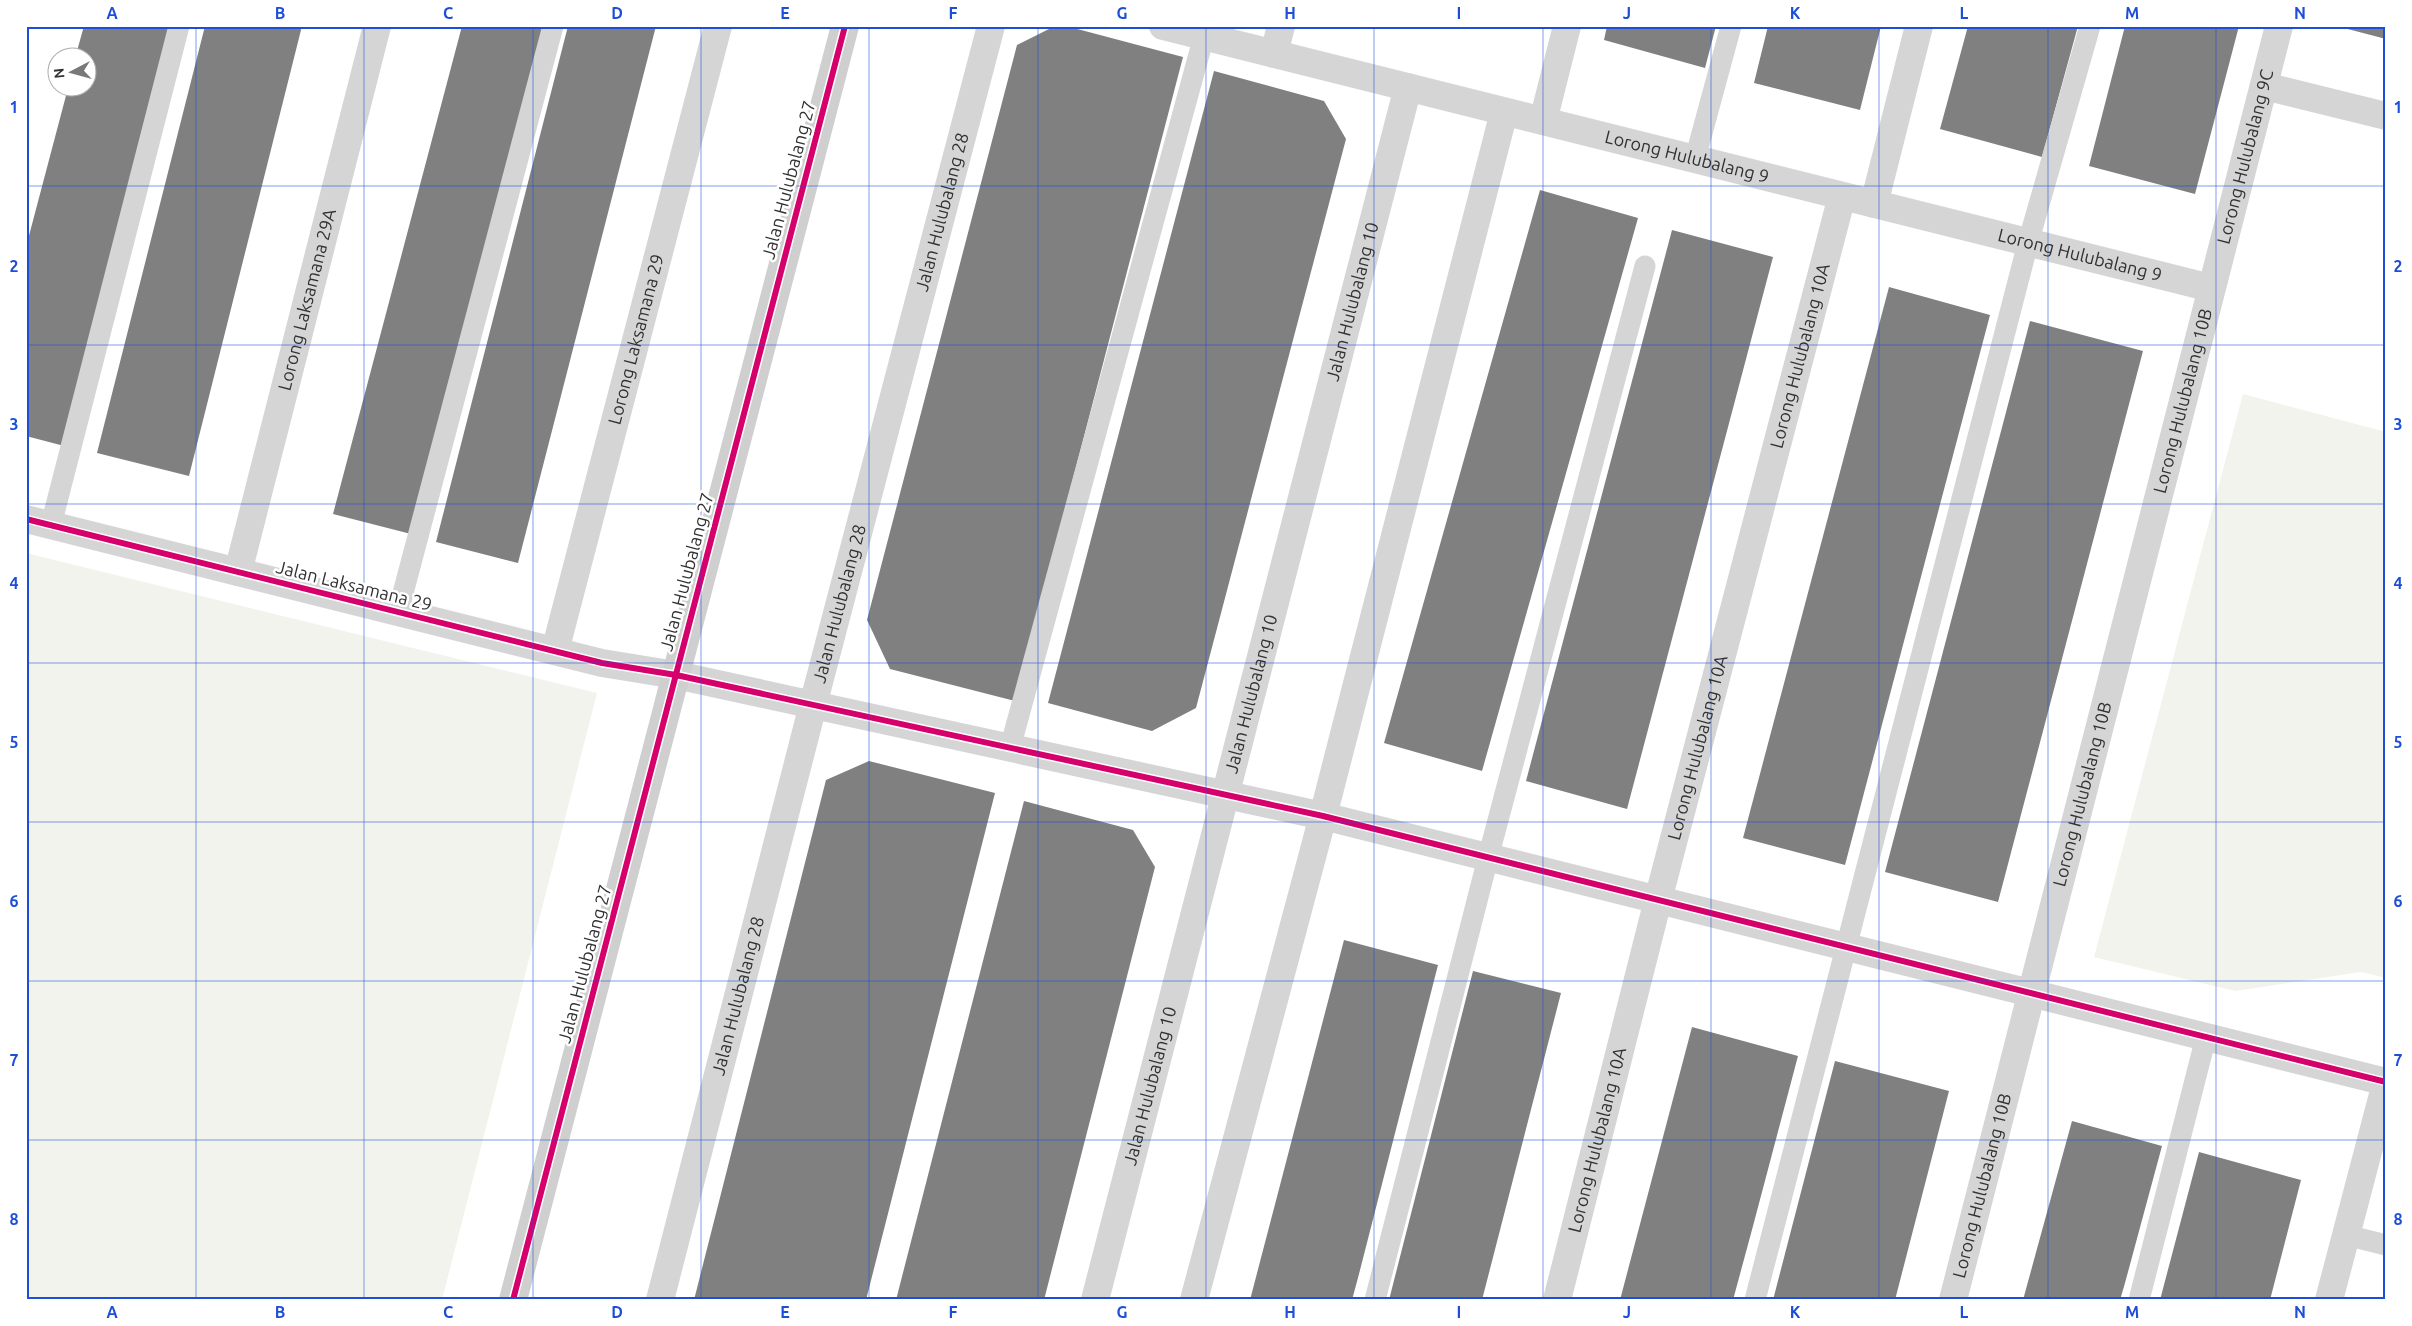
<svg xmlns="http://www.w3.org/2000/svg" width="2412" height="1326" viewBox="0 0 2412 1326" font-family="Ubuntu,sans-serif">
<rect width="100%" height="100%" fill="#fff"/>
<path fill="#f2f3ec" d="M2243,394l143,38v546l-25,-6 -126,19 -141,-34z
M26,553l571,140 -155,607h-416z"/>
<path fill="#808080" d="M84,26h92l-108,421 -42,-11v-189l42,-159h20v-30h-13z
M205,26h97l-113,450 -92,-23z
M462,26h84l-135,508 -78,-20z
M568,26h88l-138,537 -82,-21z
M1055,26h11l117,31 -168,644 -125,-32 -23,-49 150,-575z
M1607,26h109l-11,42 -101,-28z
M1768,26h113l-21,84 -106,-27z
M1968,26h110l-36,131 -102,-28z
M2125,26h114l-44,168 -106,-28z
M2340,26h46v13l-46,-12z
M1214,71l110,30 22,38 -150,569 -44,23 -104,-28z
M1540,190l98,28 -156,553 -98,-28z
M1672,230l101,27 -146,552 -101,-28z
M1889,287l101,28 -145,550 -102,-27z
M2030,321l113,30 -145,551 -113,-30z
M869,761l126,32 -129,507h-172l132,-520z
M1024,801l109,29 22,37 -111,433h-148z
M1344,940l94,25 -79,309 -7,26h-102z
M1473,971l88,22 -62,241 -17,66h-93z
M1692,1027l106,29 -45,170 -20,74h-113z
M1835,1061l114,30 -9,35 -45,174h-122z
M2072,1121l90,25 -37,137 -5,17h-97z
M2199,1152l102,28 -31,120h-110z"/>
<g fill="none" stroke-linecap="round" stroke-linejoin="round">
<path stroke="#d5d5d5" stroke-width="21" d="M1695,159l36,-133
M51,525l128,-499
M398,612l155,-586
M1010,748l194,-712
M2346,1235l40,10
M1375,1300l113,-442 157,-592
M1755,1300l273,-1057 62,-217
M2139,1300l67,-263"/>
<g stroke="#d5d5d5" stroke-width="28">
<path id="s1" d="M1163,26l1048,262"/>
<path d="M1274,54l7,-28"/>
<path d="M2264,86l122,30"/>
<path d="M1543,121l24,-95"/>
<path d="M1874,204l45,-178"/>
<path d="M26,519l576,144 74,12 647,141 1063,266"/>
<path id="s2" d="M238,572l139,-546"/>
<path id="s3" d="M555,651l163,-625"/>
<path id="s4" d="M660,1300l153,-595 178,-679"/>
<path id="s5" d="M1095,1300l313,-1213"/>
<path d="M1194,1300l129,-484 181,-704"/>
<path id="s6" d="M1557,1300l101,-400 184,-704"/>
<path id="s7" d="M1953,1300l326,-1274"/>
<path d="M2329,1300l57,-217"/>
</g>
<path stroke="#cfcfcf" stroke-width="28" d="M513,1300l332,-1274"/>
<defs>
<path id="cycleway" d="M26,519l576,144 74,12 647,141 1063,266
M513,1300l332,-1274"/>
</defs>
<use href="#cycleway" stroke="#fff" stroke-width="9"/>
<use href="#cycleway" stroke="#d6006c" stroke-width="6"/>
</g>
<path fill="none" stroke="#1d4ed8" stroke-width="1" stroke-opacity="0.55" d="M196,26v1274M364,26v1274M533,26v1274M701,26v1274M869,26v1274M1038,26v1274M1206,26v1274M1374,26v1274M1543,26v1274M1711,26v1274M1879,26v1274M2048,26v1274M2216,26v1274M26,186h2360M26,345h2360M26,504h2360M26,663h2360M26,822h2360M26,981h2360M26,1140h2360"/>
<g text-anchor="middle" stroke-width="5" stroke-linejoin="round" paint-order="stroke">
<g font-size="18" fill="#313131" stroke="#fff">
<text dy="6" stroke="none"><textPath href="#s1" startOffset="540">Lorong Hulubalang 9</textPath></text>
<text dy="6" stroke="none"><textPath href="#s7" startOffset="1180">Lorong Hulubalang 9C</textPath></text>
<text transform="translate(789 180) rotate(-75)" y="6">Jalan Hulubalang 27</text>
<text dy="6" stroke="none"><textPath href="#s4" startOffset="1124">Jalan Hulubalang 28</textPath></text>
<text dy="6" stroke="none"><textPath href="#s1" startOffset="945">Lorong Hulubalang 9</textPath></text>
<text dy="6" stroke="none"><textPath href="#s2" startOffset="281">Lorong Laksamana 29A</textPath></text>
<text dy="6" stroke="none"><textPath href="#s5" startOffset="1031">Jalan Hulubalang 10</textPath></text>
<text dy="6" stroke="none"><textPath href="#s3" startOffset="322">Lorong Laksamana 29</textPath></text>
<text dy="6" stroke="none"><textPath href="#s6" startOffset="975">Lorong Hulubalang 10A</textPath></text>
<text dy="6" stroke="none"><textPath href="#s7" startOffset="928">Lorong Hulubalang 10B</textPath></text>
<text transform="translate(687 572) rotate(-75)" y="6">Jalan Hulubalang 27</text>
<text transform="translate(354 586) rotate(14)" y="6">Jalan Laksamana 29</text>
<text dy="6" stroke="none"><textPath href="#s4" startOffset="719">Jalan Hulubalang 28</textPath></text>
<text dy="6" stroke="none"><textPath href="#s5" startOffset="626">Jalan Hulubalang 10</textPath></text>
<text dy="6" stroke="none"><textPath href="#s6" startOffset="570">Lorong Hulubalang 10A</textPath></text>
<text dy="6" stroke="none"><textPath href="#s7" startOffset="522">Lorong Hulubalang 10B</textPath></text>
<text transform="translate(585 964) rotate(-75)" y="6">Jalan Hulubalang 27</text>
<text dy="6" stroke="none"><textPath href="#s4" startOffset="314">Jalan Hulubalang 28</textPath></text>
<text dy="6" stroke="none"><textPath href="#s5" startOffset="221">Jalan Hulubalang 10</textPath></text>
<text dy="6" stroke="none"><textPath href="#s6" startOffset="165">Lorong Hulubalang 10A</textPath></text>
<text dy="6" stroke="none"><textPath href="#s7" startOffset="118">Lorong Hulubalang 10B</textPath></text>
</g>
</g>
<rect width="2412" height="1326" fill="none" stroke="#ffffff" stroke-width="55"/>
<g transform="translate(72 72) rotate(264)"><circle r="24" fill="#ffffff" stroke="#adadad"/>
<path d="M0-4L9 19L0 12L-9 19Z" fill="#797979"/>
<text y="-8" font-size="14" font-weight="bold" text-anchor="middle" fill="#313131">N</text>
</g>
<rect x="28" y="28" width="2356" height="1270" fill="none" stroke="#1d4ed8" stroke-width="2"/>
<g font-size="16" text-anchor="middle" font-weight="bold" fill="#1d4ed8">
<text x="112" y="19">A</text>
<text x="280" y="19">B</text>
<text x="448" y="19">C</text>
<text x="617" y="19">D</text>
<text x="785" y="19">E</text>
<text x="953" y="19">F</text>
<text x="1122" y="19">G</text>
<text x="1290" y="19">H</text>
<text x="1459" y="19">I</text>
<text x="1627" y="19">J</text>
<text x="1795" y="19">K</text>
<text x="1964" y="19">L</text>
<text x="2132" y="19">M</text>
<text x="2300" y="19">N</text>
<text x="14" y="113">1</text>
<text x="2398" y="113">1</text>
<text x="14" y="272">2</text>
<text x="2398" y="272">2</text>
<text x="14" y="430">3</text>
<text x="2398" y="430">3</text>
<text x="14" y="589">4</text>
<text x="2398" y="589">4</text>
<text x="14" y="748">5</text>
<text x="2398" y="748">5</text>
<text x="14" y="907">6</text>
<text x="2398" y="907">6</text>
<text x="14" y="1066">7</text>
<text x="2398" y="1066">7</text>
<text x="14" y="1225">8</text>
<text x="2398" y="1225">8</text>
<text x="112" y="1318">A</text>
<text x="280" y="1318">B</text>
<text x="448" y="1318">C</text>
<text x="617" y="1318">D</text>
<text x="785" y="1318">E</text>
<text x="953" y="1318">F</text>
<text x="1122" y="1318">G</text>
<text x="1290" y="1318">H</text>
<text x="1459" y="1318">I</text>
<text x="1627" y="1318">J</text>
<text x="1795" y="1318">K</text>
<text x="1964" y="1318">L</text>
<text x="2132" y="1318">M</text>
<text x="2300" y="1318">N</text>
</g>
</svg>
